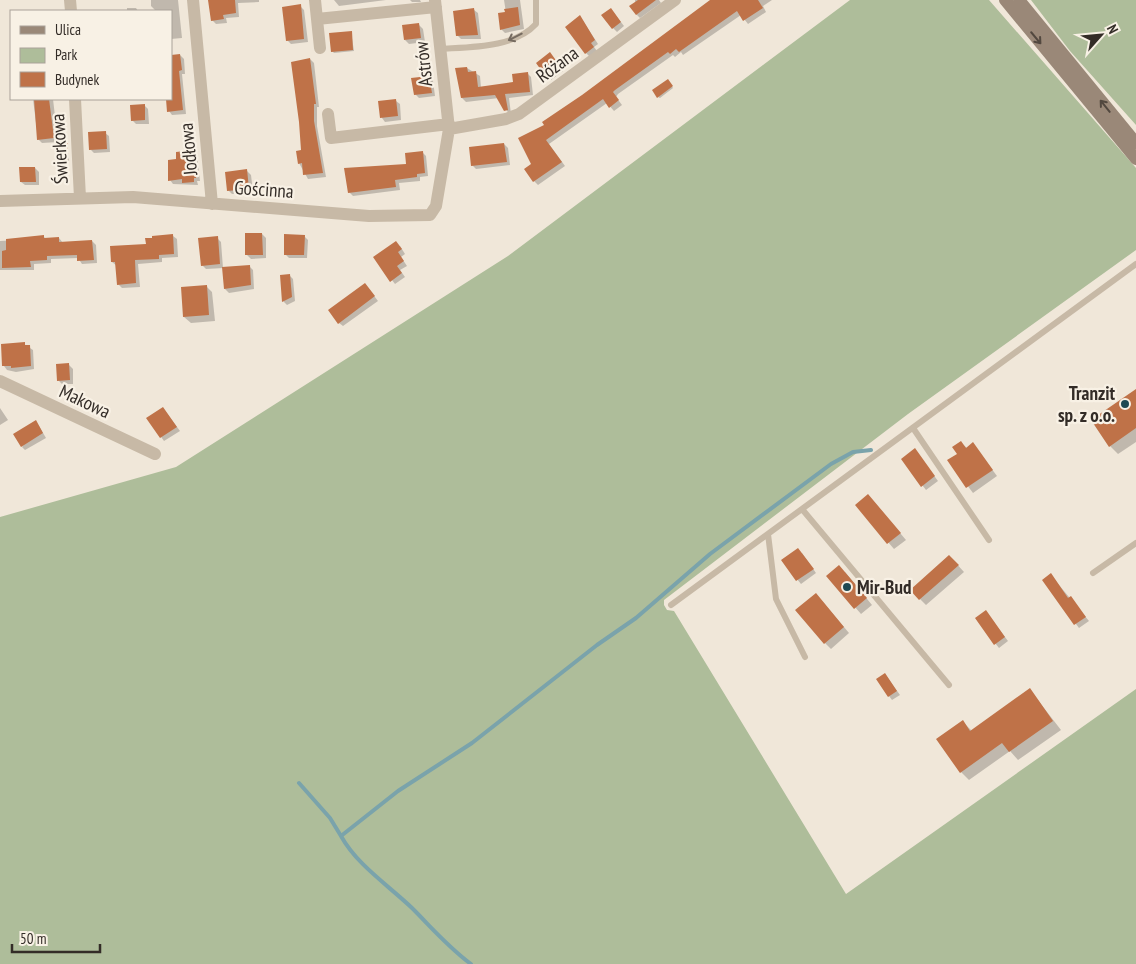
<svg xmlns="http://www.w3.org/2000/svg" width="1136" height="964" viewBox="0 0 1136 964" font-family="'PT Sans Narrow',sans-serif">
<rect width="100%" height="100%" fill="#f0e7d9"/>
<path fill="#aebd9a" d="M850,0h139l147,168v82l-228,164 -244,186v5l3,5 7,1 172,283 290,-205v275h-1136v-447l176,-50 332,-211z
M1031,0h105v125l-66,-74z"/>
<path fill="#0003" d="M151,0h27l4,38 -11,1v-28l-16,-1 -4,-4z
M210,0h49v2l-21,1 1,14 -13,1 1,5 -11,1 -4,-4z
M334,0h52l-47,6z
M410,0h10l1,2h-9z
M504,0h16l4,29 -19,4 -4,-4 5,-16z
M635,0h24l2,3 -21,15 -4,-4z
M712,0h60l-9,6 3,6 -18,12 -7,-9 -58,40 -2,-3 -6,5 -2,-2 -55,39 -2,3 6,8 -8,6 -7,-8 -58,41 16,22 -27,19 -4,-4 -2,-17 14,-39z
M300,6l4,4 4,32 -17,2 -4,-4z
M127,8h9l2,3h-11z
M474,10l4,3 3,26h-20l-4,-4z
M614,13l10,13 -7,6 -4,-4z
M583,21l15,23 -4,3 3,4 -7,6 -4,-4z
M419,25l4,4 2,13 -16,2 -4,-4z
M351,32l3,19 -20,2 -2,-2z
M180,55l4,4 1,15h-3l4,40 -14,1 -3,-4 -1,-12h3z
M553,58l10,13 -12,9 -14,-16z
M310,59l4,4 5,44h-2v19l9,51 -18,2 -9,-16 3,-11 -2,-30z
M467,68l13,8 1,12 33,-5 13,-10 4,4 2,18 -24,3 2,16h-2l-10,-16 -33,4 -4,-4z
M429,77l4,4 2,15 -16,2 -4,-4z
M669,82l4,6 -13,10 -2,-1z
M33,99h20l5,43 -16,1 -4,-4z
M396,101l4,3 1,16 -16,2 -3,-4 -2,-16z
M144,105l4,4 1,15h-13l-4,-4z
M105,133l4,3 1,16 -16,1 -3,-3z
M67,144l2,17 -7,1 -2,-2z
M504,144l4,4 2,17 -34,4 -4,-4z
M194,151l3,4 3,26h-3l1,4 -25,-1 -3,-4 8,-20z
M422,152l4,4 2,20 -8,1v4l-21,2 1,7 -47,6 -4,-4 58,-27z
M35,168l4,4v13h-14l-4,-3z
M247,171l4,4 2,17 -21,2 -4,-4z
M262,234l4,4v20l-15,1 -4,-4z
M173,236l4,3 1,18 -16,1v4l-24,2 2,23 -18,1 -4,-4 -1,-18 -5,-4z
M304,236l4,4 -1,18h-18l-4,-4z
M44,237l2,2 13,-1 4,5 29,-2 4,4 1,18 -15,1 -4,-6 -27,1v4l-17,1v6h-34v-29l34,-2z
M217,238l4,4 2,26 26,-2 4,4 1,19 -25,4 -4,-4 -1,-21 -18,1 -4,-4z
M400,246l5,8 -4,3 6,9 -7,4 5,7 -10,7 -20,-26z
M289,275l4,4 2,22 -8,4 -4,-4 -2,-25z
M365,284l13,17 -35,25 -4,-3z
M206,286l6,6 3,29 -24,2 -7,-6 -2,-29z
M24,344l9,6 1,19 -18,3 -9,-2 -3,-4z
M69,365l4,4v15h-11l-4,-4z
M1136,390v52l-18,12 -8,-8z
M0,408l8,12 -8,5z
M163,408l17,23 -16,10 -16,-22z
M39,426l7,12 -21,12 -3,-3z
M961,443l6,5 6,-4 24,32 -24,17 -24,-32 9,-7z
M918,454l20,27 -12,9 -24,-31z
M874,502l32,38 -12,9 -37,-43z
M802,553l14,20 -15,11 -19,-23z
M955,562l9,10 -38,33 -15,-15z
M845,572l27,33 -11,9 -33,-38z
M1054,579l35,42 -10,7 -36,-48z
M822,601l27,32 -18,16 -6,-6z
M989,616l19,25 -9,7 -23,-29z
M885,674l15,21 -8,5 -3,-4z
M1030,690l31,40 -43,30 -8,-9 -41,29 -8,-8 2,-50 9,9z"/>
<g fill="none" stroke-linecap="round" stroke-linejoin="round">
<path stroke="#7aa3ab" stroke-width="4" d="M299,783l31,35 11,18 57,-45 74,-48 125,-98 39,-27 74,-64 121,-90 22,-12 18,-2
M341,836c16,29 47,49 71,72 20,20 36,39 59,56"/>
</g>
<path fill="#bf7248" d="M208,0h27l1,13 -13,2 1,4 -13,2z
M638,0h18l-20,15 -7,-9z
M710,0h48l5,8 -20,13 -6,-10 -58,41 -3,-3 -6,5 -2,-2 -53,38 -2,2 6,8 -10,8 -6,-9 -57,41 16,22 -29,20 -9,-13 7,-5 -13,-26 26,-13 -2,-3 40,-27z
M301,4l3,35 -18,2 -4,-34z
M518,7l2,18 -20,5 -2,-17 7,-1 -1,-3z
M474,8l4,27 -22,1 -3,-25z
M611,8l10,14 -9,7 -11,-14z
M580,15l15,25 -4,3 3,4 -9,7 -20,-27z
M419,23l2,15 -17,2 -2,-15z
M352,31l1,19 -22,2 -2,-19z
M550,52l10,14 -14,11 -10,-14z
M180,54l2,16 -3,1 4,39 -16,2 -1,-13h5v-44z
M310,58l6,46h-2v17l9,52 -20,2 -1,-12 -4,1 -2,-13 5,-1 -2,-28 -8,-60z
M467,67l1,5 8,-1 2,16 35,-5 -1,-8 16,-2 2,20 -25,2 3,16 -4,1 -9,-16 -34,3 -6,-30z
M429,76l3,17 -18,2 -3,-17z
M668,79l5,7 -16,12 -5,-8z
M34,99h15l5,39 -17,2z
M396,99l2,17 -18,2 -2,-17z
M145,104v16l-14,1 -1,-16z
M106,131l1,18 -18,1 -1,-18z
M58,143h10v17l-9,1z
M504,143l3,19 -36,4 -2,-19z
M194,150l2,28h-2v4l-12,1v-4l-14,2v-21l8,-1v-7z
M423,151l2,22 -8,1v3l-22,3 1,7 -48,6 -4,-25 62,-4 -1,-11z
M19,167h16l1,15h-16z
M247,169l2,20 -22,2 -2,-19z
M245,233h17l1,22h-18z
M173,234l1,20 -15,1v4l-24,1 1,23 -19,2 -2,-23h-4l-1,-16 36,-2 -1,-6h7v-2z
M284,234l21,1 -1,20h-20z
M44,235v3l15,-1v5l33,-2 2,20 -17,1v-6l-30,1v4l-17,1 1,6 -29,1v-17l4,-1v-11z
M218,236l2,28 -19,2 -3,-28z
M396,241l6,8 -4,3 6,9 -7,5 5,7 -12,9 -17,-25z
M250,265l1,20 -27,4 -2,-22z
M290,274l2,23 -10,5 -2,-27z
M365,283l10,13 -37,28 -10,-14z
M207,285l2,30 -26,2 -2,-30z
M25,342v3h5l1,21 -20,2v-2h-9l-1,-22z
M69,363l1,17 -13,1 -1,-17z
M1136,389v39l-27,19 -18,-27z
M163,407l14,20 -17,11 -14,-20z
M36,420l7,13 -22,14 -8,-13z
M961,441l5,7 7,-6 20,28 -27,18 -19,-28 10,-6 -5,-7z
M915,448l20,28 -14,11 -20,-28z
M868,494l33,39 -14,11 -32,-39z
M798,548l16,21 -18,12 -15,-21z
M949,555l10,10 -40,35 -9,-10z
M839,565l28,33 -13,11 -28,-33z
M1051,573l17,25 3,-2 15,21 -12,8 -32,-45z
M816,593l28,34 -20,17 -29,-34z
M986,610l19,27 -11,8 -19,-27z
M885,673l12,18 -9,6 -12,-18z
M1030,688l23,33 -44,31 -7,-9 -42,30 -24,-34 27,-19 7,11z"/>
<g fill="none" stroke-linecap="round" stroke-linejoin="round">
<path stroke="#c7b9a6" stroke-width="6" d="M440,49c31,-2 74,-1 96,-25v-24
M913,428l76,112
M802,509l147,176
M768,534l8,65 29,58
M1093,573l43,-30
M671,605l465,-341"/>
<path stroke="#c7b9a6" stroke-width="12" d="M70,0l1,11
M193,0l19,204
M315,0l5,48
M317,19l119,-12
M75,99l5,99
M328,114l3,24 118,-14
M449,129l57,-10 13,-5 156,-114
M0,201l133,-4 236,19 61,-1 6,-9 13,-77 -14,-129
M0,381l155,73"/>
<path stroke="#9a8878" stroke-width="12" d="M1005,0l131,159
M1019,0l117,143"/>
</g>
<defs><path id="oneway-shaft" d="M-6 0H5M1.5-3L5.5 0L1.5 3" fill="none" stroke-width="1.6" stroke-linecap="round" stroke-linejoin="round" transform="scale(1.25)"/></defs>
<use stroke="#766b60" href="#oneway-shaft" transform="translate(515 37) rotate(153)"/>
<g stroke="#52483f">
<use href="#oneway-shaft" transform="translate(1036 38) rotate(50)"/>
<use href="#oneway-shaft" transform="translate(1105 106) rotate(-129)"/>
</g>
<g fill="#1f4952" stroke="#f8f1e5" stroke-width="2">
<circle cx="1125" cy="404" r="5"/>
<circle cx="847" cy="587" r="5"/>
</g>
<g text-anchor="middle" stroke-width="4.5" stroke-linejoin="round" paint-order="stroke">
<g font-size="19" fill="#332c27" stroke="#f8f1e5">
<text transform="translate(423 64) rotate(-96)" y="7">Astrów</text>
<text transform="translate(557 64) rotate(-36)" y="7">Różana</text>
<text transform="translate(59 149) rotate(-93)" y="7">Świerkowa</text>
<text transform="translate(188 149) rotate(-95)" y="7">Jodłowa</text>
<text transform="translate(264 189) rotate(4)" y="7">Gościnna</text>
<text transform="translate(85 401) rotate(25)" y="7">Makowa</text>
</g>
<g font-size="19" font-weight="bold" fill="#332c27" stroke="#f8f1e5" text-anchor="end">
<text x="1115" y="400">Tranzit<tspan x="1115" dy="22">sp. z o.o.</tspan></text>
<text x="857" y="594" text-anchor="start">Mir-Bud</text>
</g>
</g>
<rect x="10" y="10" width="162" height="90" fill="#f8f1e5" stroke="#a9a299"/>
<rect x="20" y="26" width="25" height="8" fill="#9a8878" stroke="#a9a299"/>
<text x="55" y="35" font-size="15" fill="#332c27">Ulica</text>
<rect x="20" y="48" width="25" height="15" fill="#aebd9a" stroke="#a9a299"/>
<text x="55" y="60" font-size="15" fill="#332c27">Park</text>
<rect x="20" y="72" width="25" height="15" fill="#bf7248" stroke="#a9a299"/>
<text x="55" y="85" font-size="15" fill="#332c27">Budynek</text>
<g transform="translate(1101 35) rotate(63)" stroke="#f8f1e5" stroke-width="4" paint-order="stroke">
<path d="M0-4L9 19L0 12L-9 19Z" fill="#332c27"/>
<text y="-8" font-size="14" font-weight="bold" text-anchor="middle" fill="#332c27">N</text>
</g>
<path d="M12 944v8h88v-8" fill="none" stroke="#332c27" stroke-width="2.5"/>
<text x="20" y="944" font-size="15" fill="#332c27" stroke="#f8f1e5" stroke-width="4" paint-order="stroke">50 m</text>
</svg>
